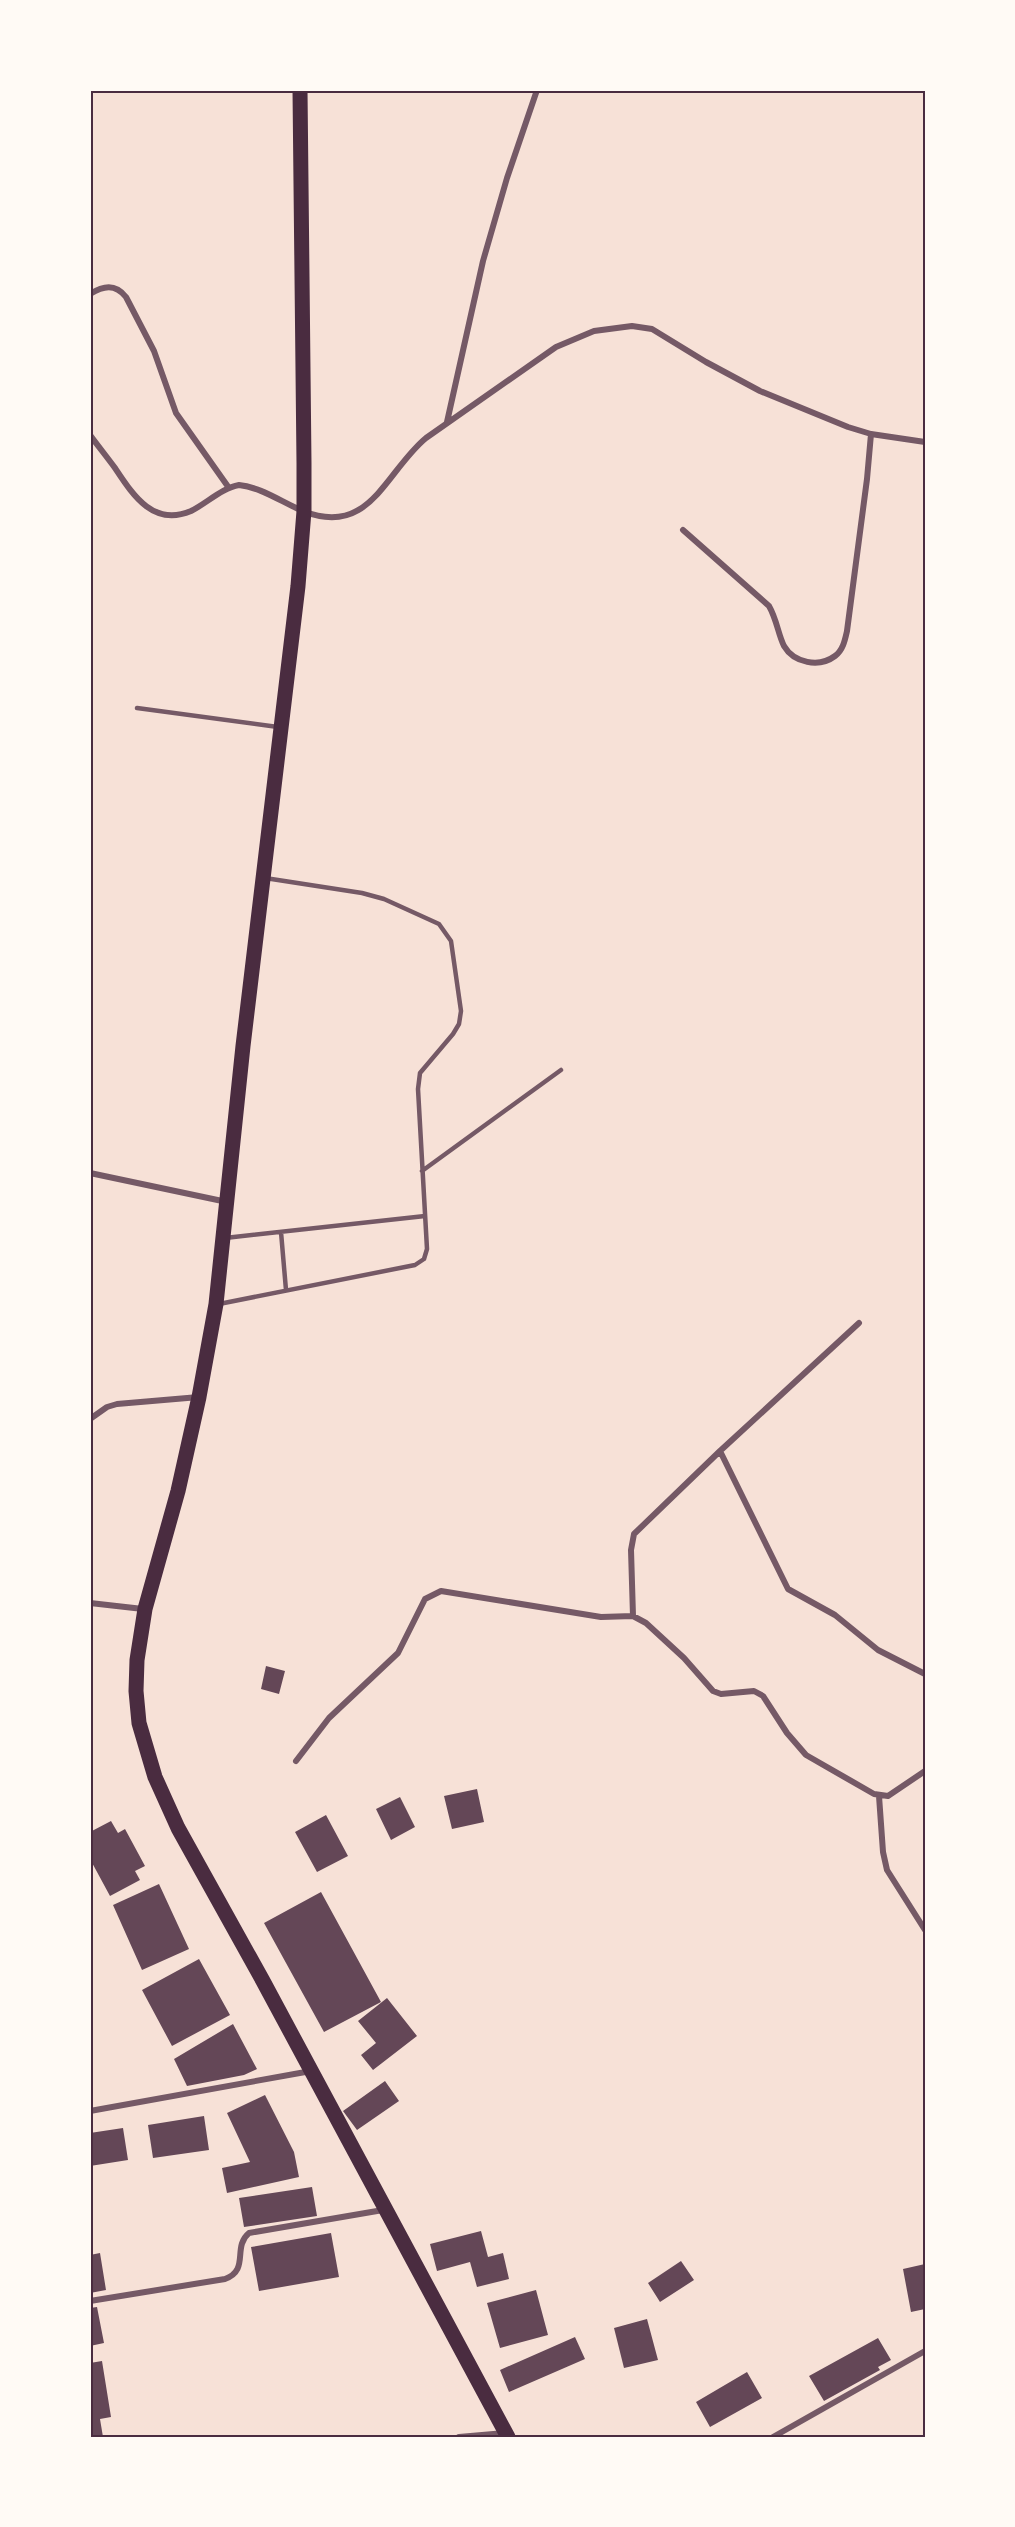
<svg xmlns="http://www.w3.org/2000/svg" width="1015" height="2527" viewBox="0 0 1015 2527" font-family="'Open Sans',sans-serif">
<rect width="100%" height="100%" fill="#f7e1d7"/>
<path fill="#644757" d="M266,1666l19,5 -6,23 -18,-5z
M477,1789l7,33 -32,7 -8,-33z
M400,1797l15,30 -24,13 -15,-31z
M326,1815l22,41 -31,16 -22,-40z
M111,1821l7,12 7,-4 20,37 -10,5 5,9 -30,16 -20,-37v-27z
M159,1884l30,65 -47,21 -29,-65z
M321,1892l60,110 -57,30 -60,-109z
M199,1959l31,56 -58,31 -30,-56z
M387,1998l30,38 -44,34 -12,-15 15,-12 -18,-22z
M233,2024l24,45 -13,6 -57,11 -13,-27z
M385,2081l14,20 -42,29 -14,-19z
M265,2095l29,57 5,25 -72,16 -5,-25 28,-6 -23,-49z
M204,2116l5,34 -56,8 -5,-33z
M123,2128l5,32 -38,6v-33z
M312,2187l5,29 -73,11 -5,-29z
M481,2231l7,26 15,-4 6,26 -32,8 -7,-25 -33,9 -7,-27z
M331,2233l8,44 -80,14 -8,-44z
M100,2253l6,37 -16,3v-38z
M681,2261l13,19 -34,22 -12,-19z
M925,2264v45l-14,3 -8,-43z
M536,2290l12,45 -48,13 -13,-45z
M97,2307l7,36 -14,3v-38z
M647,2319l11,41 -34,8 -10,-40z
M575,2337l10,22 -76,33 -9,-22z
M878,2338l13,22 -13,7 2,3 -56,31 -15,-25z
M102,2361l9,56 -11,2 3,18h-13v-74z
M747,2372l15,26 -52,29 -14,-25z"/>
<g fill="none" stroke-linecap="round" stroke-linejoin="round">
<path stroke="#755966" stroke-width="4.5" d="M137,708l141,19
M422,1171l139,-101
M281,1232l5,58
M225,1238l200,-22
M219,1304l196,-39 9,-6 3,-10 -9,-160 2,-16 33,-39 6,-10 2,-13 -10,-70 -12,-17 -55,-25 -22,-6 -97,-15"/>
<path stroke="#755966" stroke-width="6" d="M90,294c13,-8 25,-11 36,3l28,54 22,62 53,75
M447,422l36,-161 24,-83 30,-88
M90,435c8,11 17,22 25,33 18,27 38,59 76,43 16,-8 31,-23 48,-26 22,2 44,18 64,26 67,27 82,-39 123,-73l130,-91 38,-16 38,-5 20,3 54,33 54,29 88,36 23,7 54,8
M683,530l86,76c8,14 9,28 15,40 10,17 35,22 51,10 8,-6 10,-16 12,-25l20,-152 4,-45
M90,1173l137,29
M90,1419l17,-12 10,-3 82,-7
M720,1451l139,-128
M90,1603l53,6
M633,1616l-2,-66 3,-16 86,-83 68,138 47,26 43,35 47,24
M296,1761l33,-43 69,-65 27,-54 16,-8 160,26 32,-1 13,7 38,35 29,33 8,3 33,-3 9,5 24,37 19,22 68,39 14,2 37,-25
M879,1796l4,56 4,18 38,60
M90,2111l221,-40
M90,2301l135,-22c25,-9 7,-32 24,-46l134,-23
M459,2437l46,-4
M773,2437l152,-86"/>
<path stroke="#4a2c40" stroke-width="15" d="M300,90l4,373v48l-6,75 -55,460 -27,258 -17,93 -21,94 -33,118 -8,51 -1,31 3,32 16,54 23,51 85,153 245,456"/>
</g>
<rect width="1015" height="2527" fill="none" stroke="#fffaf5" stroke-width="183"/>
<rect x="92" y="92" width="832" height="2344" fill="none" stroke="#4a2c40" stroke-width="2"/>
</svg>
